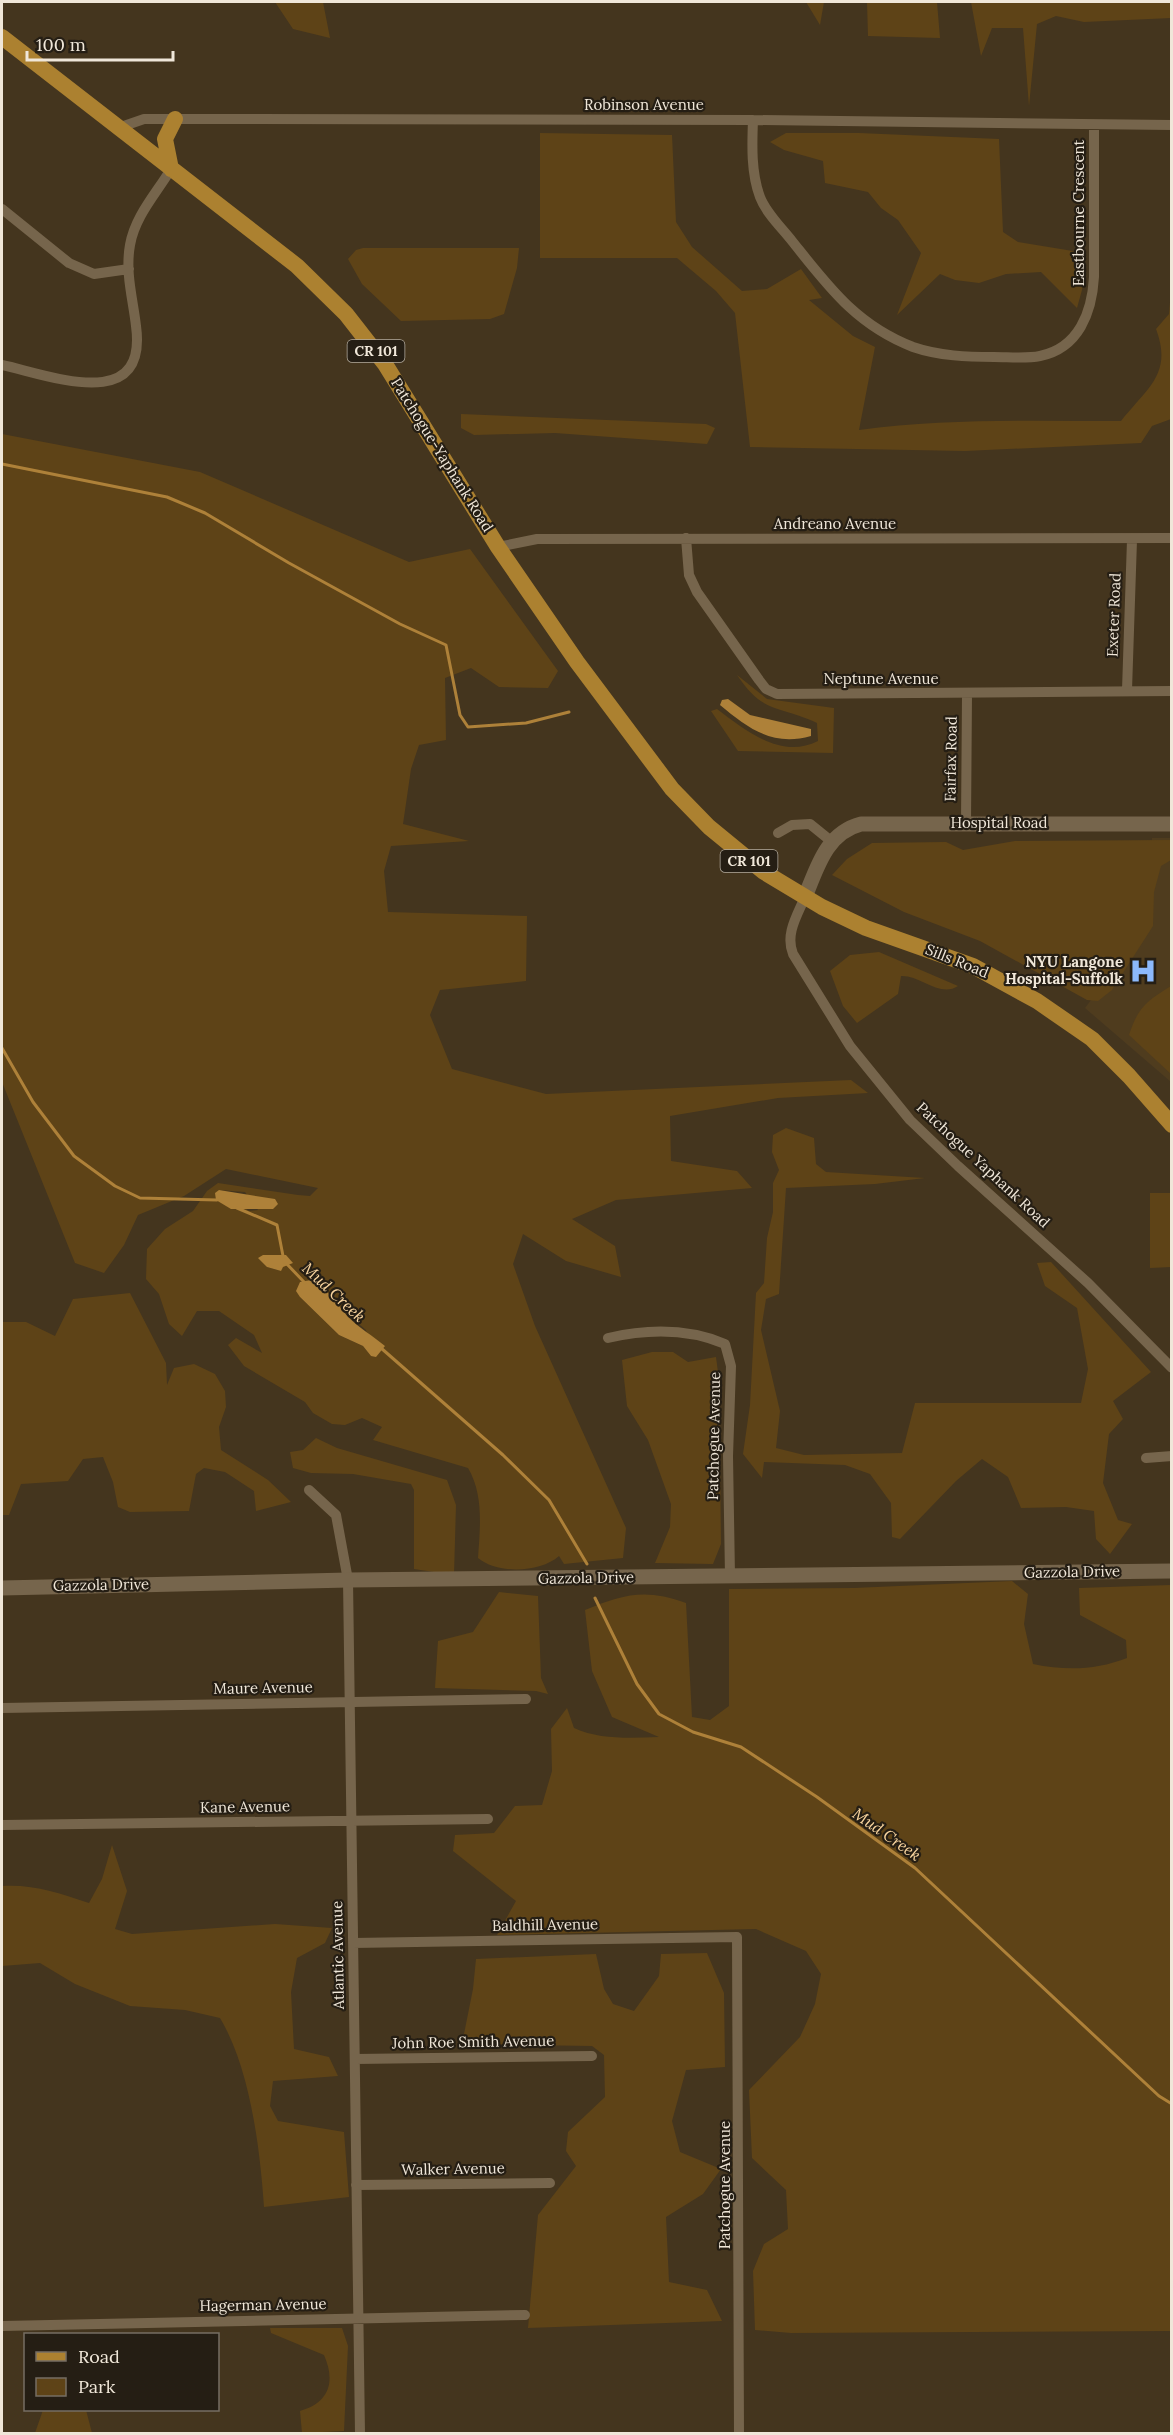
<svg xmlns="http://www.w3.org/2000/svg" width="1173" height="2435" viewBox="0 0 1173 2435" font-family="Lora,serif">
<rect width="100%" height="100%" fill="#44351e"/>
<path fill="#4f3c1e" d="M1152,838h19v244l-86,-74 62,-82z"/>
<path fill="#5e4317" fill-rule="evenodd" d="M275,2h48l7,36 -37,-9z
M806,2h18l-4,23z
M867,2h70l3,36 -72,-2z
M971,2h200v16l-87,4 -28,-6 -19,8 -8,82 -6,-78h-31l-11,28z
M540,133l132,2 4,87 16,25 50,44 25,-2 34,-20 21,29 -13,2 44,36 22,11 -16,83c87,-12 174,-9 262,-9 26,-33 52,-47 35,-92l13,-15 2,-23v128l-19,7 -11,17 -176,8 -215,-4 -15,-134 -19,-22 -39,-33h-137z
M786,133h73l140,6 4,93 15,10 67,11v26l-8,29 -36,-36 -35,2 -27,9 -24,-3 -15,-6 -43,41 24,-62 -23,-33 -17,-12 -13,-16 -43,-9 -2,-22 -39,-11 -14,-8z
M363,248h156l-2,20 -13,46 -14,5 -89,2 -39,-37 -14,-25 8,-9z
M461,414l245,10 9,4 -8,16 -152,-11 -81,2 -13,-7z
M2,434l198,38 209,90 61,-13 88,122 -10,17 -49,-1 -28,-19 -26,10 1,62 -27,5 -8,24 -8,55 66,17 -78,5 -7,25 4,41 139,4 -1,65 -86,9 -10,25 22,54 94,25 305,-14 17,13 -90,5 -108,18 1,45 66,10 15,17 -136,12 -44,19 43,27 6,31 -55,-16 -43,-27 -10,30 22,62 91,202 -3,30 -59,6 -5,-8c-19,17 -62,18 -81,2 2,-30 6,-63 -10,-90l-95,-28 9,-13 -20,-9 -17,7 -13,-1 -19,-11 -8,-11 -61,-36 -16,-21 8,-7 26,15 -8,-18 -35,-24h-22l-15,25 -13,-12 -10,-30 -13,-15 1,-30 18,-20 28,-18 14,-20 11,-8 80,12 12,1 8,-8 -92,-19 -42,27 -46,19 -14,30 -20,28 -29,-10 -73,-181zM219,1190l26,2 13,18 -9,1zM263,1255h9l9,16 -14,-4zM316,1279l13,15 6,3 6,12 25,21 5,26 -8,-10 -24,-11 -39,-38v-15z
M737,675l30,24 67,9 -1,45 -95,-2 -27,-40 6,-2c28,21 64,51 101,32l-1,-18c-39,-18 -53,-8 -80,-48z
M1171,840v20l-10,6 -7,26 -1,34 -41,64 -14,11 -11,-1 -107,-59 -76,-29 -72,-37 15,-16 25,-16 74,-1 17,8 52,-9z
M879,952l79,34c-18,12 -38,-11 -57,-10l-3,18 -41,29 -14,-17 -13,-35 20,-16z
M1171,986v88l-42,-39c9,-28 18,-34 42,-49z
M786,1128l28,10 2,26 10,8 99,6 -50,6 -89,4 -7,106 -13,5 -5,31 19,81 -4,37 28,7 98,-2 13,-50h166l7,-34 -11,-61 -32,-22 -8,-23 14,-1 100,110 -38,29 10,18 -14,15 -6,49 15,37 14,4 -22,30 -14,-15 -2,-28 -28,-4 -45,1 -13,-31 -26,-18 -26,22 -56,58 -8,-2 -1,-34 -21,-29 -25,-9 -81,-3 -2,16 -19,-24 7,-49 6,-112 8,-10 3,-45 6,-26v-29l6,-13 -7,-18 1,-17z
M1150,1193h21v74l-21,1z
M130,1293l36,70 1,22 7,-17 20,-4 21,10 10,17 1,16 -7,20 2,23 47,30 23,22 -35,9 -2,-20 -29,-19 -21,-4 -8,6 -7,37 -59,1 -12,-5 -5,-25 -10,-25 -20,2 -15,22 -47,3 -12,31h-7v-193h24l29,14 18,-37z
M652,1352h21l15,10 28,-5 3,23 2,164 -8,20 -58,-1 15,-36 1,-23 -23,-64 -21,-34 -5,-46z
M316,1438l21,10 110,32 9,25 -2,70 -40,-6v-79l-3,-6 -58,-10 -42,-1 -18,-5 -3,-16 13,-2z
M1012,1581l16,13 -4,30 9,40c34,7 63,6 94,-6l-1,-18 -46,-25 -1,-27 92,-3v746l-380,2 -36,-3 -2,-59 11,-27 24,-15 -2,-39 -34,-32 -3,-68 51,-53 15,-33 6,-30 -15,-23 -50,-22 -259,6 19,-34 -63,-50 2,-16 39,-2 21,-27 27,-1 10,-34 -1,-42 16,-21 7,20c26,12 57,10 85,9l-47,-20 -20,-46 -7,-61c38,-16 61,-22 101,-7l6,114 18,3 19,-14v-117l125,-1z
M499,1592l39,4 3,82 7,16 -12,-3 -101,-3 3,-47 35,-9z
M112,1845l15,46 -12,38 17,5 143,-10 57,4 -7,15 -28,15 -6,34 3,57 35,8 9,19 -65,5 -3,25 8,15 66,11 5,65 -85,10c-4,-59 -14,-139 -44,-189l-35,-8 -55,-4 -55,-22 -35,-21 -38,3v-80c31,-2 57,7 87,17l13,-24z
M707,1953l17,40 1,74 -39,3 -14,51 8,31 41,17 -18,25 -37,23 3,65 38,8 15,31 -194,7 10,-113 38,-49 -10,-15 2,-19 37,-35 -1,-42 -12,-9 -130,-2 11,-55 3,-30 120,-5 8,35 9,15 21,7 25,-35 2,-22z
M270,2328h72l6,18 -4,85 -42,2 -2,-22c29,-8 36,-29 24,-56l-53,-22z
M43,2410h43l6,23h-57z"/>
<path fill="#ae8139" d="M728,699l22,16 61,14v7c-39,11 -63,-8 -91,-31l2,-5z
M219,1190l56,9 3,5 -5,5h-42l-15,-9 -1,-7z
M263,1255h23l7,8 -10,4 -2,4 -14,-4 -9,-9z
M316,1279l13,15 6,3c8,22 32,34 50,49l-9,11 -5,-1 -8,-10 -24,-11 -39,-38 -4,-6 4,-9z"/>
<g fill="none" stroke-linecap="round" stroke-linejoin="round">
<path stroke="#ae8139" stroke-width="3" d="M2,464l165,33 38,16 84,50 111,61 46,21 14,70 8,12 58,-4 43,-11
M2,1048l31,54 41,54 41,30 25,12 77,2
M237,1208l40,17 7,36 21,22
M381,1348l122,107 46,45 38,64
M595,1598l42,86 22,30 34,18 48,15 76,50 98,71 244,228 13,8"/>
<path stroke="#76654c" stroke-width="10" d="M753,120c-1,25 -2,53 7,77 6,16 21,30 32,44 36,45 64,84 121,106 26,9 55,10 81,10 15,0 32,2 46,-1 39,-8 52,-44 54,-79v-152
M118,128l26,-9h81l528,1 419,5
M2,209l67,54 25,11 35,-5
M2,365c47,10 146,50 134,-39 -3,-27 -11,-53 -6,-81 5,-29 26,-51 41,-76
M686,538l3,37 8,17 62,88 7,9 11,5 395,-3
M498,547l39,-8 635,-1
M1127,690l5,-150
M966,823l1,-128
M778,833l14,-8 18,-1 21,17
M805,897c-8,19 -20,37 -12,57l57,92 60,74 48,46 130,117 84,85
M608,1338c39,-9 79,-10 117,6l6,22 -3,90 2,120
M1146,1458l26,-2
M309,1490l27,25 12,65 12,854
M2,1708l524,-9
M2,1825l486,-6
M353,1943l384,-6 2,497
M355,2059l237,-3
M356,2185l194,-2
M2,2326l523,-11"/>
<path stroke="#76654c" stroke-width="15" d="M805,897c12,-29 21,-64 56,-73h311
M2,1588l346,-8 824,-9"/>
<path stroke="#ac8130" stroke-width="16" d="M2,37l295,229 49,48 39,50 113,183 79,115 95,127 37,38 55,45 58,35 44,21 107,38 64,35 55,38 37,37 43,49
M171,169l-6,-30 10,-20"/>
</g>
<defs>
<symbol id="hospital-bare" viewBox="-9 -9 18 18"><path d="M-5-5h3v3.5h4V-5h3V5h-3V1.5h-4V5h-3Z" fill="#8cb9fc" stroke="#251e14" stroke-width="2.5" paint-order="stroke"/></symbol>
</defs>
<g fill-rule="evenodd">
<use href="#hospital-bare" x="1124" y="952" width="38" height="38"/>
</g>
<g text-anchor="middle" stroke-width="4.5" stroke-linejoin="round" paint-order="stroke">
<g fill="#251e14" stroke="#b3ab9e" stroke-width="1.5">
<rect x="347.5" y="340" width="57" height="22" rx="4.5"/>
<rect x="720.5" y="850" width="57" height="22" rx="4.5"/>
</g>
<g font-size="14" font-weight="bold" fill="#f0e7d9">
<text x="376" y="356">CR 101</text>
<text x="749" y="866">CR 101</text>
</g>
<g font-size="15" fill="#f0e7d9" stroke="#251e14">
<text x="644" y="110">Robinson Avenue</text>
<text transform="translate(1079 213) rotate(-90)" y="5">Eastbourne Crescent</text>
<text transform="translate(442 455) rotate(58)" y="5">Patchogue-Yaphank Road</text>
<text x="835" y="529">Andreano Avenue</text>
<text transform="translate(1114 615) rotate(-88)" y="5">Exeter Road</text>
<text x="881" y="684">Neptune Avenue</text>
<text transform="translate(951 759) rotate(-89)" y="5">Fairfax Road</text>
<text x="999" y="828">Hospital Road</text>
<text transform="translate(957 961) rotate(22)" y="5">Sills Road</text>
<text transform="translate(983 1165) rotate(43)" y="5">Patchogue Yaphank Road</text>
<text transform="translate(714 1436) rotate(-89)" y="5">Patchogue Avenue</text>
<text transform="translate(1072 1572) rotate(-1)" y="5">Gazzola Drive</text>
<text transform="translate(586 1578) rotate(-1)" y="5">Gazzola Drive</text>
<text transform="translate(101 1585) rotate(-1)" y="5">Gazzola Drive</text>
<text transform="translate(263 1688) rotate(-1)" y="5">Maure Avenue</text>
<text transform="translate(245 1807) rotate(-1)" y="5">Kane Avenue</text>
<text transform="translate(545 1925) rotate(-1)" y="5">Baldhill Avenue</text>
<text transform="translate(338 1955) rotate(-91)" y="5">Atlantic Avenue</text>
<text transform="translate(473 2042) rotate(-1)" y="5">John Roe Smith Avenue</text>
<text transform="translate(453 2169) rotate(-1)" y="5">Walker Avenue</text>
<text transform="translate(725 2185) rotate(-90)" y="5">Patchogue Avenue</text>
<text transform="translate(263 2305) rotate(-1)" y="5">Hagerman Avenue</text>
</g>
<g font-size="15" font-weight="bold" fill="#f0e7d9" stroke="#251e14" text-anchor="end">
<text x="1123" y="967">NYU Langone<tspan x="1123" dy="17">Hospital-Suffolk</tspan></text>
</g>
<g font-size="16" font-style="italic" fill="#f8d49e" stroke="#251e14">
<text transform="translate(334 1292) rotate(43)" y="6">Mud Creek</text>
<text transform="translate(887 1834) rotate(35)" y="6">Mud Creek</text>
</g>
</g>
<rect width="1173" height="2435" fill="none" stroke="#f0e7d9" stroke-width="6"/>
<rect x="24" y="2333" width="195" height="78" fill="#251e14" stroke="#766e63" stroke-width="1.5"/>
<rect x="36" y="2352" width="30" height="9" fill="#ac8130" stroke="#766e63" stroke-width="1.5"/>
<text x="78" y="2363" font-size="18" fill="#f0e7d9">Road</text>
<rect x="36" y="2378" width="30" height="18" fill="#5e4317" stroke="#766e63" stroke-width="1.5"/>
<text x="78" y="2393" font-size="18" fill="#f0e7d9">Park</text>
<path d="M27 51v9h146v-9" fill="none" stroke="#f0e7d9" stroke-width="3"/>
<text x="36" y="51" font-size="18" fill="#f0e7d9" stroke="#251e14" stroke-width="4.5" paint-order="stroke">100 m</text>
</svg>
